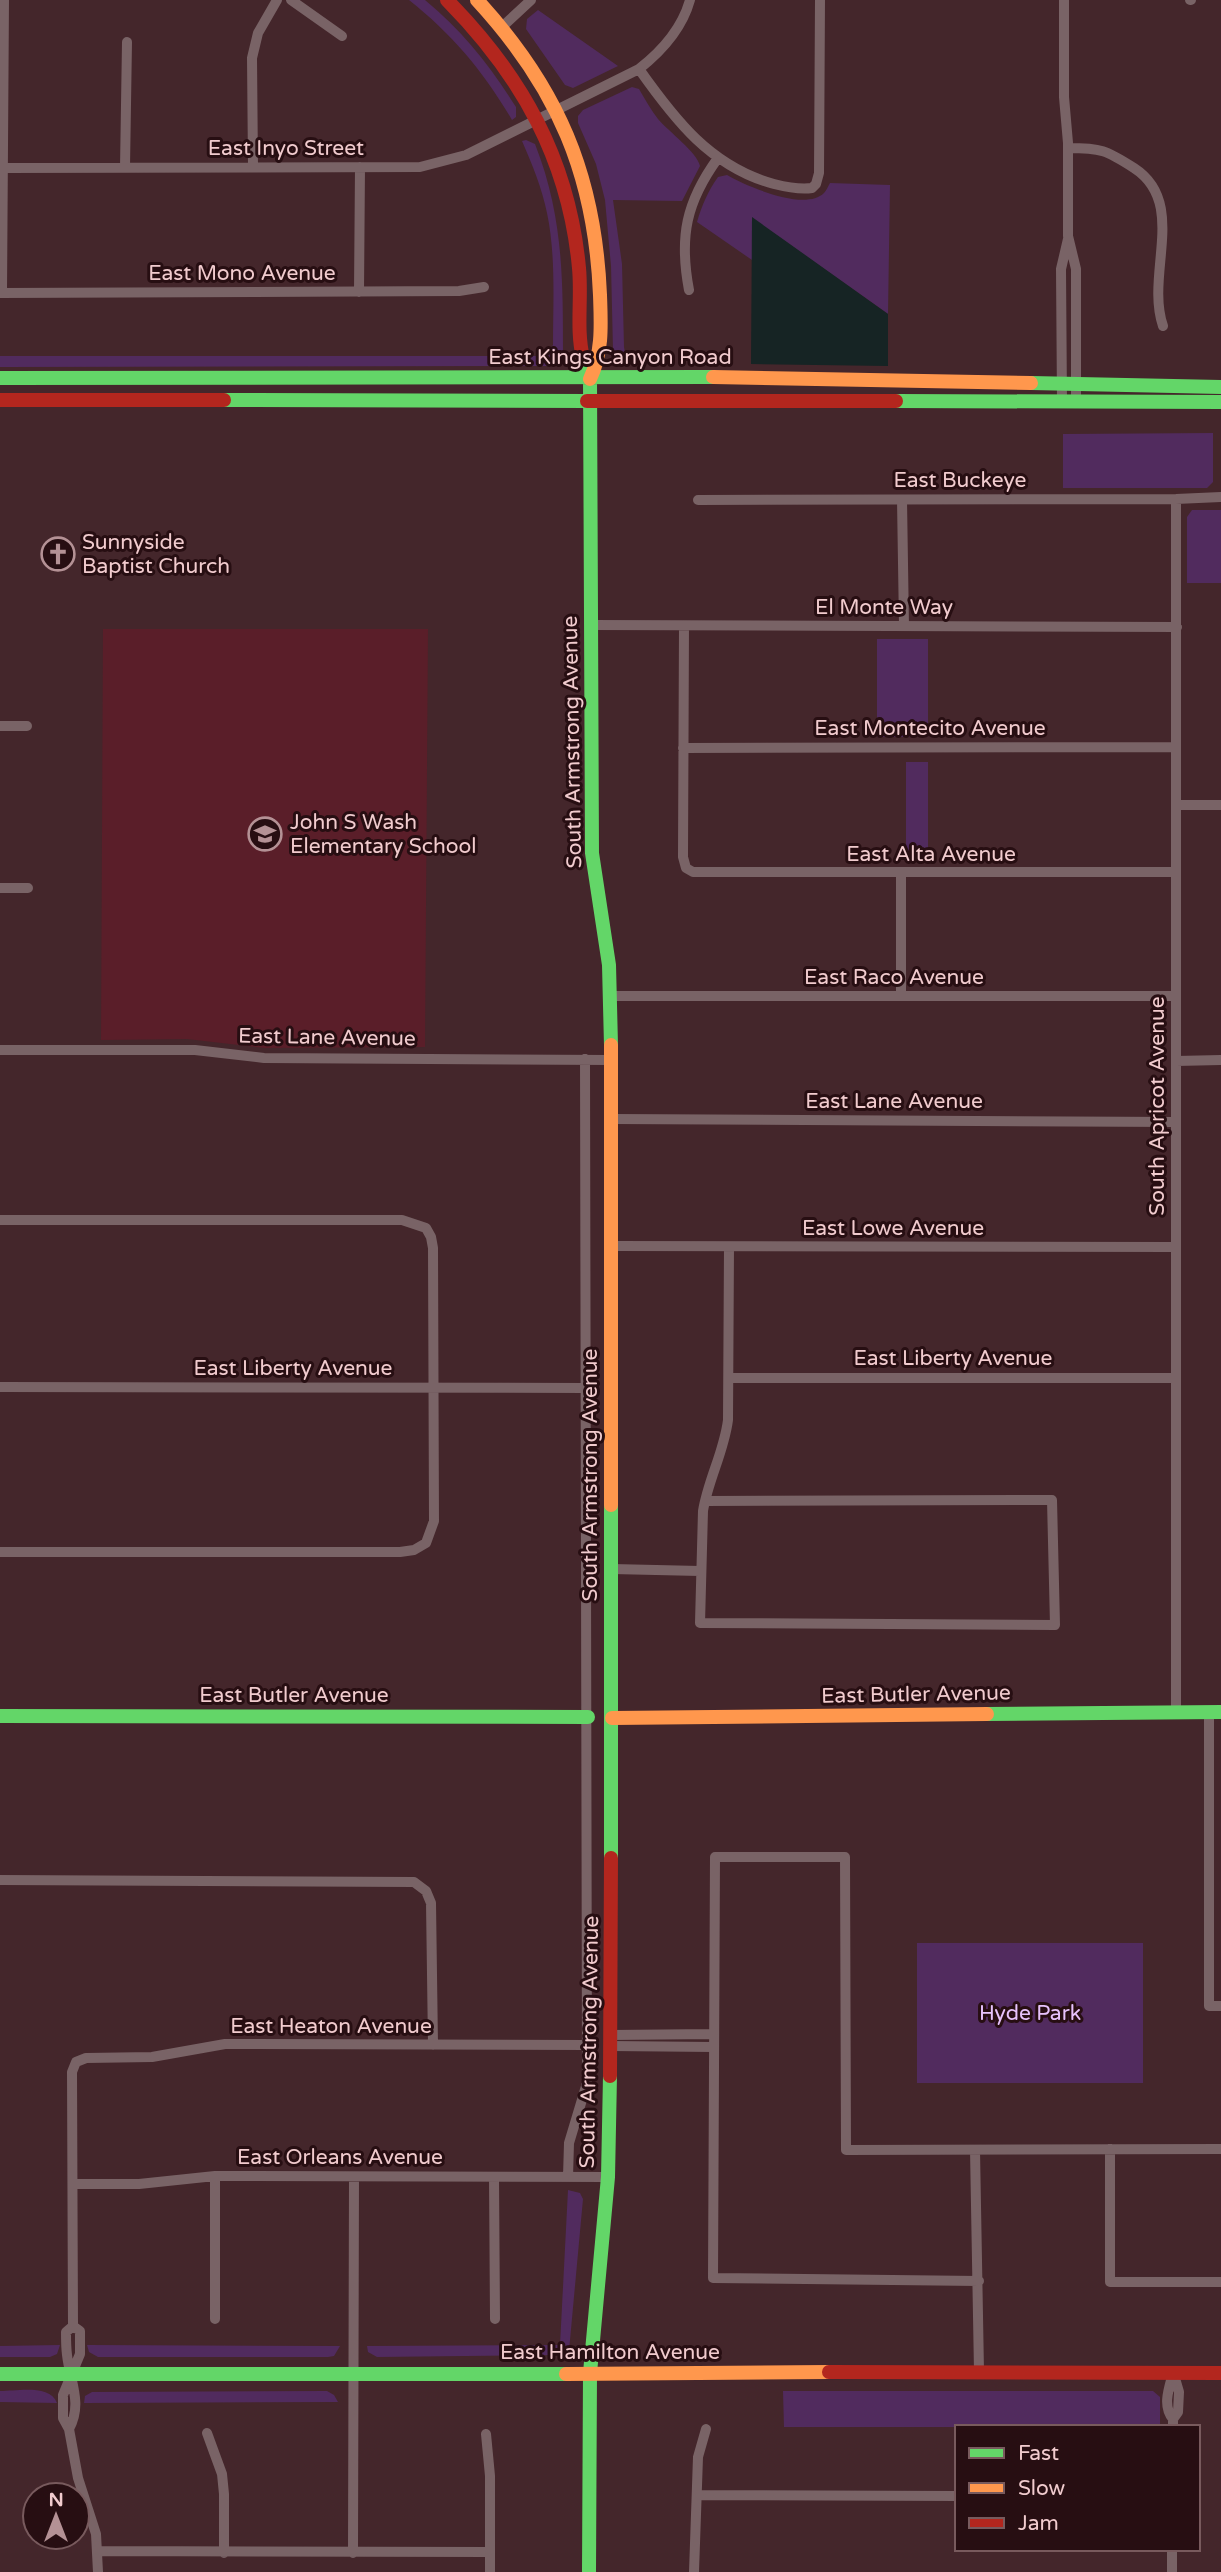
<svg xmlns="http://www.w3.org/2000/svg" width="1221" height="2572" viewBox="0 0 1221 2572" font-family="'Varela Round',sans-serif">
<rect width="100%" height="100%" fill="#44262b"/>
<path fill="#5a1e29" d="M103,629h325l-3,418 -160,1 -78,-9 -86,1z"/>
<path fill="#512b5e" d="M409,0h16c38,31 65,66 91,107v10l-4,3c-28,-48 -60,-86 -103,-120z
M538,10l80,56 -45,22 -8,-3 -39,-56 1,-10z
M632,87l7,2c6,10 12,21 19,30 11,13 39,33 42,47l-18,35 -69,-1 9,64 2,83 3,17 -6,-2 -8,-12 -2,-84 -6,-66 -9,-36 -18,-41v-7l5,-6z
M526,140l9,4c28,71 28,134 28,209l-5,8 -8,5 -550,1v-11h544l9,-11c0,-43 3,-89 -6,-132 -5,-25 -15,-49 -25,-72z
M727,175c19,11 78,37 97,18 3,-3 4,-7 6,-10l60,2 -2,129 -136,-96v42l-55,-38c5,-17 11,-31 21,-45z
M1213,433v49l-6,6h-144v-54z
M1192,510h29v73h-34v-66z
M877,639h51v98h-51z
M906,762h22v98h-22z
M917,1943h226v140h-226z
M568,2190l12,3 3,6 -14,152 -11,4 -181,2 -9,-5 -1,-6 193,-1z
M60,2345l-3,9 -7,3h-50v-11z
M87,2345l253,1 -6,10 -6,1h-230l-9,-5z
M0,2391c17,0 50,-7 57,12l-57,-1z
M327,2391l7,4 4,7 -254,1 1,-7 7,-4z
M783,2391h370l7,6v30h-376z"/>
<path fill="#162424" d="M752,217l136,97v52l-137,-2z"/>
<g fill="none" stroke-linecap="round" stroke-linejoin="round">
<path stroke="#796366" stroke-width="10" d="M291,0l51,36
M1064,0v97l4,46v93l8,33v134
M1190,0h1
M502,27l29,-27
M639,69c36,51 72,98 135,115 12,3 25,6 38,4l4,-4 3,-11 1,-173
M1068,148c33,0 38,2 66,20 54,35 11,106 29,158
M125,167l2,-125
M253,167l-1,-109 6,-25 19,-33
M3,168l417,-1 46,-12 173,-86c23,-18 43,-40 51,-69
M689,290c-10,-53 -3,-88 29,-132
M359,292l1,-125
M0,293l459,-2 25,-4
M2,293l2,-293
M1062,403l-1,-134 7,-30
M1176,499v1214
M698,500l478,-1 45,-2
M902,500l2,126
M591,625l586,2
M684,626l-1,231 3,11 7,4h483
M0,726h27
M683,748l493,-1
M1176,805h45
M901,874v122
M0,888h28
M611,996h565
M0,1050h195l69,8 347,2
M1176,1061l45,-1
M612,1119l564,3
M0,1220h402l24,8 5,9 2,11 1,273 -8,22 -12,7 -14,2h-400
M611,1246l565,1
M730,1378h446
M0,1387l586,1
M705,1501l347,-1 3,125 -355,-2 3,-112c5,-31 21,-59 25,-91l1,-173
M612,1569l88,2
M1209,1712v294h12
M0,1880l414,2 12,9 5,12 2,142
M611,2035l102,-1
M611,2046l102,1
M1110,2149v133h111
M975,2150l4,221
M494,2177l1,142
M568,2177l1,-34 18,-60 -2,-1024
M73,2184h66l76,-8 393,1
M979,2281l-266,-3 2,-421h130l1,293 375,-1
M215,2319v-143
M73,2326l7,5v23l-17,41v23l6,11 9,49 18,56 2,38
M1173,2419l5,-7 1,-20 -5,-17
M1173,2427v-8c-11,-13 -4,-31 0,-46
M69,2429c14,-25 1,-48 -2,-74 -1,-8 -1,-16 -1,-23l7,-6 -1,-254 4,-10 10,-4 66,-1 73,-13 362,1
M207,2433l15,41 2,20v59
M486,2434l4,42v96
M697,2495l260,1
M1172,2549v23
M97,2551l393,1
M353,2553l1,-376
M694,2572l4,-115 8,-28"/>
<path stroke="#63d668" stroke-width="14" d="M583,358l7,21 2,474 17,112 2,80
M0,378l713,-1
M1031,383l190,4
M224,400l363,1
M896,401l325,1
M611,1505v353
M987,1714l234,-2
M0,1716l588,1
M0,2374h566
M589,2572l1,-199 18,-196 2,-101"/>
<path stroke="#ff974d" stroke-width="14" d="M477,0c81,88 118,175 123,295 1,29 3,57 -10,84
M713,377l318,6
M611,1045v460
M612,1718l375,-4
M566,2374l263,-2"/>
<path stroke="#b3261e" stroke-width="14" d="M447,0c75,76 122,160 132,268 3,30 -3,61 4,90
M0,400h224
M587,401h309
M610,2076l1,-218
M829,2372l392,1"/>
</g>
<defs>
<symbol id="church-ring" viewBox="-11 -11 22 22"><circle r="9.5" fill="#270e12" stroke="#b49195" stroke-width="1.5"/><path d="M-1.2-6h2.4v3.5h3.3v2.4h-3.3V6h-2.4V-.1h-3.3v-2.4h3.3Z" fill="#b49195"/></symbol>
<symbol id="school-ring" viewBox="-11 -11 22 22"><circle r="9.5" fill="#270e12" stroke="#b49195" stroke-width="1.5"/><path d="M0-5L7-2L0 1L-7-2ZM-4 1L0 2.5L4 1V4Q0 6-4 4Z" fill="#b49195"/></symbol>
</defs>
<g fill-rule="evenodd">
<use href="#church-ring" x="39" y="535" width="38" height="38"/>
<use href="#school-ring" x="246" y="815" width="38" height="38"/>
</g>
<g text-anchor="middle" stroke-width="6" stroke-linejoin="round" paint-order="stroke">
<g font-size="21" fill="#f1cbce" stroke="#270e12">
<text x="286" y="155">East Inyo Street</text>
<text x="242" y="280">East Mono Avenue</text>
<text x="610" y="364">East Kings Canyon Road</text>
<text x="960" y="487">East Buckeye</text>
<text x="884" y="614">El Monte Way</text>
<text x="930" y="735">East Montecito Avenue</text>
<text transform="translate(572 742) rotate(-91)" y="7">South Armstrong Avenue</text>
<text x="931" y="861">East Alta Avenue</text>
<text x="894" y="984">East Raco Avenue</text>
<text transform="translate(327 1037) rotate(1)" y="7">East Lane Avenue</text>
<text x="894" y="1108">East Lane Avenue</text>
<text transform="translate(1157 1106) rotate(-90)" y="7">South Apricot Avenue</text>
<text x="893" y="1235">East Lowe Avenue</text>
<text x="953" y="1365">East Liberty Avenue</text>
<text x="293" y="1375">East Liberty Avenue</text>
<text transform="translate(590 1475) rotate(-90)" y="7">South Armstrong Avenue</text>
<text transform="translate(916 1694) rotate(-1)" y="7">East Butler Avenue</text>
<text x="294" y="1702">East Butler Avenue</text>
<text x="331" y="2033">East Heaton Avenue</text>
<text transform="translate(589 2042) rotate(-89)" y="7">South Armstrong Avenue</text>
<text x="340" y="2164">East Orleans Avenue</text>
<text x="610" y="2359">East Hamilton Avenue</text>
</g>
<g font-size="21" fill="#f1cbce" stroke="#270e12" text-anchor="start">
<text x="82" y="549">Sunnyside<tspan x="82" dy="24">Baptist Church</tspan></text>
<text x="290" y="829">John S Wash<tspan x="290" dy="24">Elementary School</tspan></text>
</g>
<g font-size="21" fill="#e7c2fc" stroke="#270e12">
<text x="1030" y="2020">Hyde Park</text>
</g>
</g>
<rect x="955" y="2425" width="245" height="126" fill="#270e12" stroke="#785a5d" stroke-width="2"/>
<rect x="969" y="2448" width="35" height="10" fill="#63d668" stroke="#785a5d" stroke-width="2"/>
<text x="1018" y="2460" font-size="21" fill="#f1cbce">Fast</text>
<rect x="969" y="2483" width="35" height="10" fill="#ff974d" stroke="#785a5d" stroke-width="2"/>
<text x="1018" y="2495" font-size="21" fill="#f1cbce">Slow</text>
<rect x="969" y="2518" width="35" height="10" fill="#b3261e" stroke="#785a5d" stroke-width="2"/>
<text x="1018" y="2530" font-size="21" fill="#f1cbce">Jam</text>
<g transform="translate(56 2516)"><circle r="33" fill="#270e12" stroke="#785a5d" stroke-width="2"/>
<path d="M0-5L12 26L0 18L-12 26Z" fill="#b49195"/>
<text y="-10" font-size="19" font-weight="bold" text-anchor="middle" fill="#f1cbce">N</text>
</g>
</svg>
